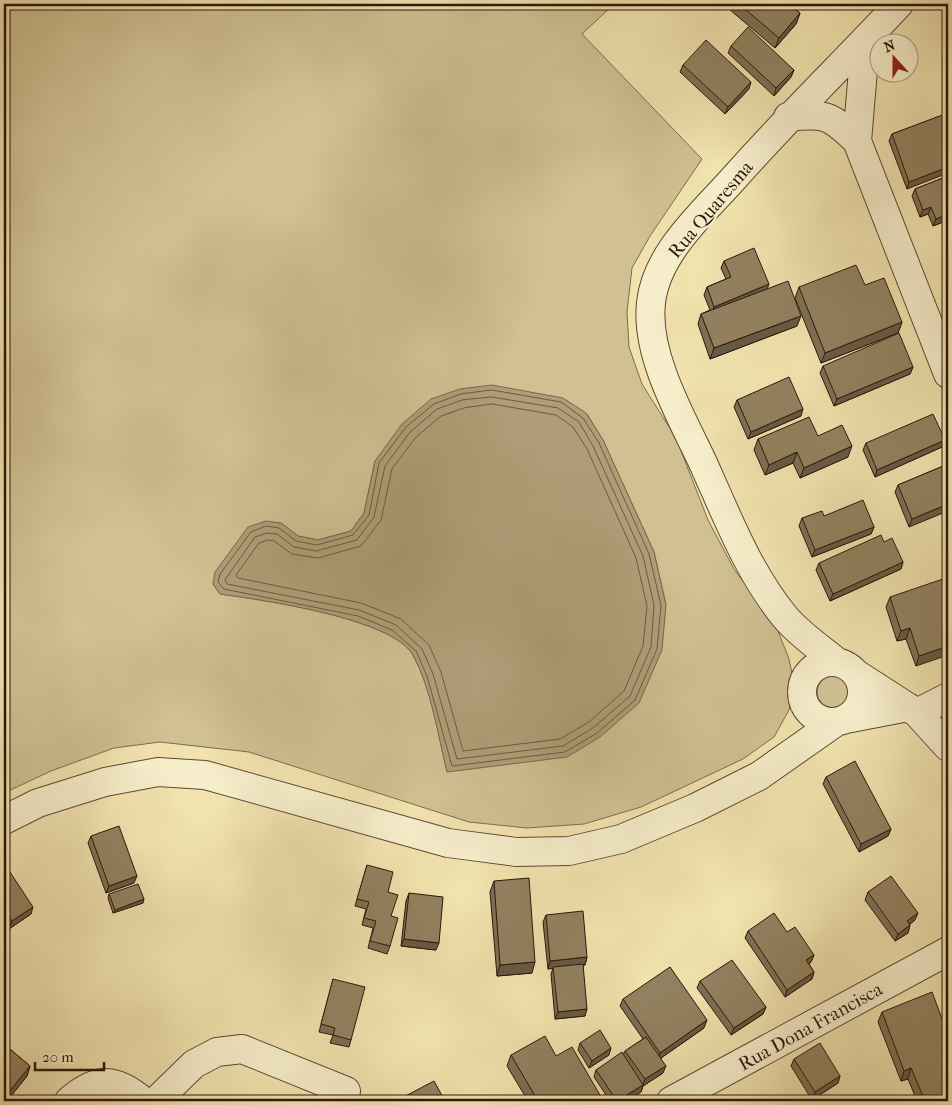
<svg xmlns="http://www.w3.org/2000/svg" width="952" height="1105" viewBox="0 0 952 1105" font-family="'IM FELL French Canon',serif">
<rect width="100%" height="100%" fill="#f1e3ae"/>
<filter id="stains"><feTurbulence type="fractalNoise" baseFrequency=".004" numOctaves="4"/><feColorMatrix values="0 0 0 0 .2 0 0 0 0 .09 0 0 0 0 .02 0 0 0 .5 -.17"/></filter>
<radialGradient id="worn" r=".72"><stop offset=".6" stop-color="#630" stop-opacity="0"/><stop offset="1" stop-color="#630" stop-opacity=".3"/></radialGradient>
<path fill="#d0c092" stroke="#7e6b4e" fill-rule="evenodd" d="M4,4h610l-32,30 120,125 -52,77 -18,32 -5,44 2,35 13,37 34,54 32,82 26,49 42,57 13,33 6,28 -6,23 -15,27 -31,22 -102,48 -57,17 -57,4 -58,-6 -220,-70 -89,-10 -46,6 -63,23 -47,22zM587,414l16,26 51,112 12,53 -219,166c-9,-36 -16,-84 -34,-116 -21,-37 -151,-55 -193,-61l-7,-10 68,-61 17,13 20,4 33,-9 13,-18 11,-52z
M817 692a16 16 0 1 1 32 0a16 16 0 1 1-32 0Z"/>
<path fill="#ae9d77" stroke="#7a674c" d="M492,385l71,13 23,15 17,27 51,112 12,53 -4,45 -23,53 -39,34 -33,20 -120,15c-9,-37 -16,-84 -34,-117 -21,-37 -151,-55 -193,-61l-7,-10 2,-12 33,-45 18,-6 15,2 17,13 20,4 33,-9 13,-18 11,-52 27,-37 29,-25 29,-10z"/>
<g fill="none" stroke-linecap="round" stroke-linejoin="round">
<path stroke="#6d5a41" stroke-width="1" d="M492,390l69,12 22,16 16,25 50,111 12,51 -4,44 -22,51 -38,33 -32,19 -113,14 -25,-90 -11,-25 -24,-21 -34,-14 -134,-27 -6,-7 2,-8 31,-42 15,-6 13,2 17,13 21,4 36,-10 16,-20 10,-52 27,-36 28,-23 27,-10z
M492,397l66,11 21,14 14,24 50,110 11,49 -3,42 -21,49 -37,32 -30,18 -106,13 -24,-85 -11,-25 -26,-24 -37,-15 -132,-26 -2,-4 30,-43 12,-4 10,1 17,13 22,4 41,-11 17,-23 11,-51 25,-34 27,-23 25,-9z
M492,404l64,11 17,12 14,22 49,109 11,48 -4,40 -19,45 -35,31 -29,17 -97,12 -22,-79 -12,-27 -28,-26 -40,-16 -123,-25 -2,-3 23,-32 9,-3 6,1 18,13 26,4 43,-12 20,-26 11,-51 24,-32 25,-21 23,-8z"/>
<defs>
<path id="minor" d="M869,37l-6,33 -6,71 91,233
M788,117c38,-4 42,-2 69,24
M837,662c-17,-14 -38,-28 -52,-45 -37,-45 -58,-101 -82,-154 -21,-45 -58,-108 -52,-160 5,-50 52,-90 84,-126 53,-60 110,-115 164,-173
M802 692a30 30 0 1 1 60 0a30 30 0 1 1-60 0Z
M855,673l62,40 31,34
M917,713l31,-16
M846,719l62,-12
M4,820l34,-17 67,-21 53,-10 47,3 243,68 68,9 53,-1 52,-12 74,-31 64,-32 77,-54
M69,1101c28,-25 47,-23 74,0
M156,1101l38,-37 23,-12 25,-3 104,42
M671,1101l277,-150"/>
</defs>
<use href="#minor" stroke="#5d4934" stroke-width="30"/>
<use href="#minor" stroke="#f6edca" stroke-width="28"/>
</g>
<path fill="#7e6f53" stroke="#2c160b" d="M723,4h65l12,9 -4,11 -21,24z
M731,46l63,24 -3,7 -17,19 -46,-43z
M683,65l66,24 -24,25 -45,-42z
M948,113l-41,76 -18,-48 3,-7z
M948,176v44l-15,6 -5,-12 -8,3 -8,-21 3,-7z
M724,261l43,28 30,37 -87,33 -12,-35 3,-10 9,-4 -6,-15 3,-8 19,-8 -5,-11z
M865,285l37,37 -4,11 -77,30 -26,-65 4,-11z
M823,366l90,1 -3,7 -76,32 -14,-33z
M737,400l64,16 -53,23 -14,-32z
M818,436l30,21 -48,21 -7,-15 -28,12 -11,-25 4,-11z
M866,443l76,4 -67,30 -12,-27z
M948,464l-39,63 -14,-35 3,-7z
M824,516l50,11 -3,7 -59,23 -13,-31 3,-8z
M903,562l-2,7 -71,32 -14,-31 3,-7z
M948,596l-32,70 -10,-27 -9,2 -11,-34 4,-10z
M826,777l65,52 -3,7 -29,16 -36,-68z
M91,836l43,47 -28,10 -18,-50z
M4,863l27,51 -22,15 -5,-9z
M367,865l21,27 3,24 -1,30 -3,8 -19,-6 5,-20 -11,-3 4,-16 -11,-3z
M494,881l38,92 -35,3 -7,-84z
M868,892l47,28 -5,4 -2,9 -13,8 -30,-41z
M409,893l27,57 -35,-4 5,-45z
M109,894l34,9 -30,10 -5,-15z
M546,915l41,42 -2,8h-2l2,51 -30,3 -4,-45 2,-6 -5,1 -5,-47z
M748,931l39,1 27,23 -3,7 -2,2 5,8 -2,7 -27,18 -40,-59z
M333,979l18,61 -2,7 -19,-4 3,-8 -14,-3z
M700,981l66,26 -3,7 -32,21 -34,-47z
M623,999l81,29 -43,30 2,15 -20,13 -2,6 -14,9h-17l-16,-24 2,-7 27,-15 2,-4 18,-12 -23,-33z
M882,1012l66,89h-31l-9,-22 -7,2 -23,-59z
M580,1043l29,12 -20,13 -11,-18z
M4,1044l26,22 -3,10 -20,25h-3z
M511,1055l45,1 41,45h-69l-21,-35z
M794,1059l46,17 -2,7 -26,17 -21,-34z"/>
<path fill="#665a43" stroke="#2c160b" d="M800,13l-4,11 -21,24 4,-10z
M794,70l-3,7 -17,19 2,-8z
M751,82l-2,7 -24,25 3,-7z
M948,167v6l-41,16 2,-7z
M931,207l-3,7 -8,3 3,-7z
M948,214v6l-15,6 3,-7z
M769,284l-3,8 -54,22 2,-7z
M801,316l-4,10 -87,33 4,-11z
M902,322l-4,11 -77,30 4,-10z
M913,367l-3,7 -76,32 3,-7z
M803,409l-2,7 -53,23 3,-7z
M945,440l-3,7 -67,30 2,-7z
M852,446l-4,11 -48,21 4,-10z
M797,452l-4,11 -28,12 4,-10z
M948,504v7l-39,16 3,-8z
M874,527l-3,7 -59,23 3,-7z
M903,562l-2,7 -71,32 3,-7z
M910,628l-4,11 -9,2 4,-10z
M948,646v9l-32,11 3,-10z
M891,829l-3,7 -29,16 2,-8z
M137,876l-3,7 -28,10 3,-7z
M144,899l-1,4 -30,10 2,-3z
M33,907l-2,7 -22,15 3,-8z
M918,913l-3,7 -11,8 3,-7z
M910,925l-2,8 -13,8 3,-7z
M404,939l35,4 -3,7 -35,-4z
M814,955l-3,7 -8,5 3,-7z
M587,957l-2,8 -37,4 2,-8z
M535,962l-3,11 -35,3 3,-11z
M814,972l-2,7 -27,18 2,-7z
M766,1007l-3,7 -32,21 3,-7z
M587,1009l-2,7 -30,3 3,-7z
M707,1020l-3,8 -46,32 2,-7z
M611,1048l-2,7 -20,13 3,-7z
M30,1066l-3,10 -20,25h-2l3,-8z
M666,1066l-3,7 -20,13 -2,6 -14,9h-9l25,-16 2,-6z
M911,1068l-3,11 -7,2 3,-10z
M840,1076l-2,7 -26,17 3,-8z
M600,1095l-3,6h-9z"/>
<path fill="#928160" stroke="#2c160b" d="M739,4h49l12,9 -21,25z
M748,27l46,43 -18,18 -45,-42z
M706,40l45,42 -23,25 -45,-42z
M948,113v54l-39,15 -17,-48z
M948,176v38l-12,5 -5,-12 -8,3 -8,-21z
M754,248l15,36 -55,23 -7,-20 24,-10 -7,-16z
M856,265l9,20 19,-7 18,44 -77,31 -26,-66z
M788,281l13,35 -87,32 -13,-34z
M899,333l14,34 -76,32 -14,-33z
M789,377l14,32 -52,23 -14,-32z
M933,414l12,26 -68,30 -11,-27z
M809,417l9,19 24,-11 10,21 -48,22 -7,-16 -28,13 -11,-26z
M948,464v40l-36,15 -14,-34z
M863,500l11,27 -59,23 -13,-32 20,-7 2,5z
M881,535l3,7 8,-4 11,24 -70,32 -14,-31z
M943,579l5,17v50l-29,10 -9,-28 -9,3 -11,-34z
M855,761l36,68 -30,15 -35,-67z
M119,826l18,50 -28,10 -18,-50z
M4,863l29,44 -21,14 -8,-12z
M367,865l26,7 -5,20 10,3 -7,21 7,2 -8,28 -20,-5 6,-20 -12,-3 5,-16 -12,-3z
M891,876l27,37 -11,8 3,4 -12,9 -30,-42z
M529,878l6,84 -35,3 -6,-84z
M138,884l6,15 -29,11 -6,-16z
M409,893l34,4 -4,46 -35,-4z
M583,911l4,46 -37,4 -4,-46z
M774,913l13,19 8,-5 19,28 -8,5 8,12 -27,18 -39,-59z
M732,960l34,47 -32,21 -34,-47z
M583,964l4,45 -29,3 -5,-45z
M670,967l37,53 -47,33 -37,-54z
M333,979l32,8 -14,53 -18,-5 2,-7 -14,-4z
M932,992l16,43v58l-15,8h-8l-14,-33 -7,3 -22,-59z
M600,1030l11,18 -19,13 -12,-18z
M545,1036l11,20 16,-9 28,48 -12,6h-50l-27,-46z
M646,1037l20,29 -21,13 -20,-28z
M820,1043l20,33 -25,16 -21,-33z
M4,1044l26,22 -22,27 -4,-4z
M622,1052l21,33 -26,16 -21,-31z
M434,1081l11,20h-49z
M948,1093v8h-15z"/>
<g text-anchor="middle" stroke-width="5" stroke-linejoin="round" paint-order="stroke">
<g font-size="19" fill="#2c160b" stroke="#f6edca">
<text transform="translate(710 209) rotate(-50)" y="7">Rua Quaresma</text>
<text transform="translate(810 1026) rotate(-29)" y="7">Rua Dona Francisca</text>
</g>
</g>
<rect width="952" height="1105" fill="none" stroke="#f1e3ae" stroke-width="20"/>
<rect x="5" y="5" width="942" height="1095" fill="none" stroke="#2c160b" stroke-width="2.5"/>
<rect x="10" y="10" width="932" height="1085" fill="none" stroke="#2c160b"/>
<g transform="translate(894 58) rotate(339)"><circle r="24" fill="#f6edca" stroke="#a5977e"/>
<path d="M0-4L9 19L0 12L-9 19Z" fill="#8f2418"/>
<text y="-8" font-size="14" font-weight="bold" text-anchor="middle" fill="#2c160b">N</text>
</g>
<path d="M35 1062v8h69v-8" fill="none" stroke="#2c160b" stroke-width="2.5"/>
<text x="42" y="1062" font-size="15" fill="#2c160b" stroke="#f6edca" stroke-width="4" paint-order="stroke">20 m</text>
<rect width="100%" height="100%" filter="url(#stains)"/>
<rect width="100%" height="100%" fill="url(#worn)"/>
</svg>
